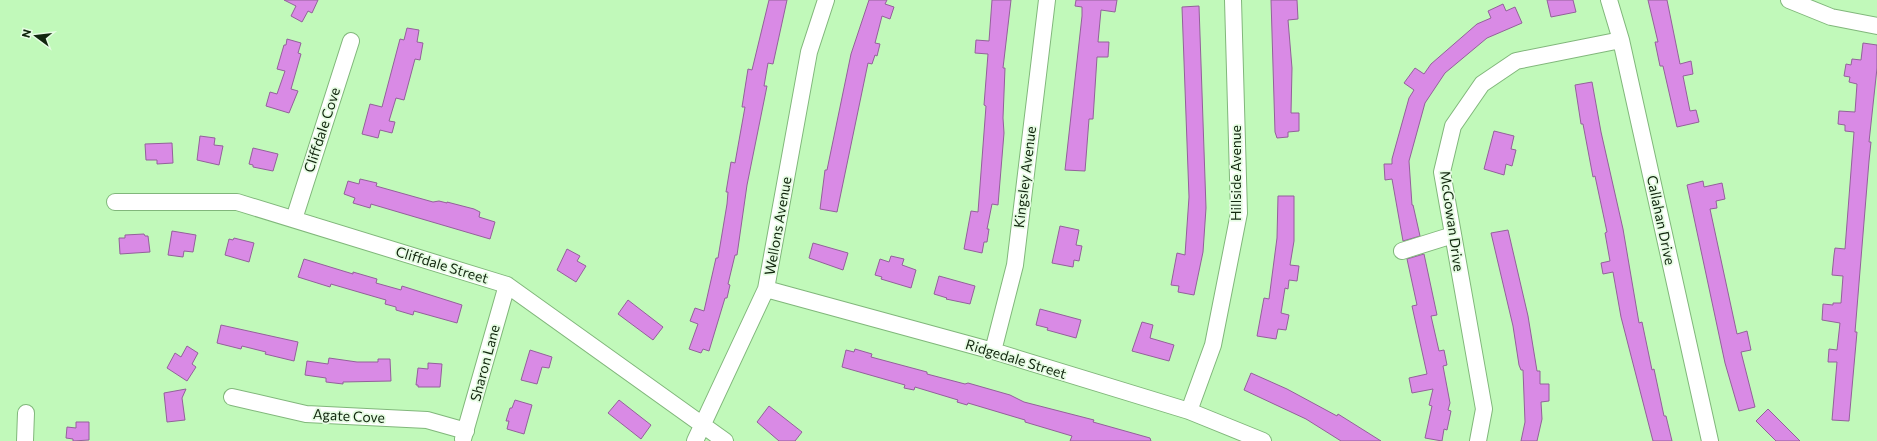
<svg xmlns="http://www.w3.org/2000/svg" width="1877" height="441" viewBox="0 0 1877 441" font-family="Commissioner,sans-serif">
<rect width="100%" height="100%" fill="#c1f9ba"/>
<path fill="#d98ae5" stroke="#93619a" d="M284,0h34l-6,13 -4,-2 -6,11 -11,-6 5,-10z
M769,0h18l-14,64 -5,-1 -4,23h3l-20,99 -10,70h-2l-7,29 2,1 -3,13h-2l-16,53 -6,-2 -2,4 -12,-4 9,-25 -8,-3 5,-13 9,3 12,-53h2l9,-54 1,-12h-2l5,-30 4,1 10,-56h-3l6,-38 4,1z
M869,0h18l-2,4 9,3 -4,12 -8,-3 -7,27 5,1 -3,12 -2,-1 -3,9 -4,-1 -31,149 -17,-3 5,-39h2l24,-116z
M992,0h19l-8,68h2l-2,50 1,15 -6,72 -6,-1 -5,25h2l-2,13h-3l-2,11 -18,-4 7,-38 7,1 8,-106 -2,-1 4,-51 -13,-1 1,-13 13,1z
M1076,0h41l-2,12 -14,-2 -3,32h11l-1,15h-11l-4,62h-4l-4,52 -20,-1 17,-154v-9l-7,-1z
M1271,0h26l1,19 -10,1 4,48 -1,45h8v18l-11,1v5l-11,1 -2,-6z
M1547,0h26l3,12 -25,5z
M1648,0h19l13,64 11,-3 2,13 -10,2 7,35 6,-1 3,12 -22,5 -14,-61h-3l-5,-24h3z
M1503,4l3,7 9,-4 7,16 -35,15 -42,35 -20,30 -16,58 3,44h1l7,31 -17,5 -11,-62 -7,1 -1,-16h8v-5l17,-61 5,-8 -10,-7 11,-15 9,6 7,-10 46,-40 14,-6 -3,-7z
M1199,6l7,202 -3,44 -9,43 -16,-3 1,-6 -8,-1 6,-32 8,2 4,-58 -7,-190z
M407,28l12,2 -2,12 6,1 -3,17 -5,-1 -11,41 -8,-2 -7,23 6,1 -3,11 -12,-3 -2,8 -16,-4 8,-30 12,3 18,-68 4,1z
M287,39l14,4 -3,10 3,1 -10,35 7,2 -9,22 -23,-7 4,-14 7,2 8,-23 -8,-2 7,-24h2z
M1863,43l14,2v23l-8,74h2l-2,19 -14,171h2l-8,89 -17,-1 5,-58h-9l1,-13 8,1 3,-27 -18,-3 1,-16 10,1v-2h8l2,-27 -11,-1 2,-20 1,-7 10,1 9,-117 -9,-1v-6l-7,-1 1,-13 16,1 2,-28 -8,-2 1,-5 -6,-1 2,-12 5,1 1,-6 9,1z
M1592,82l9,50 22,97 16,94 3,-1 10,48 2,-1 10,47h2l6,25h-19l-32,-124 -8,-45 -10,2 -2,-11 9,-2 -5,-28 2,-1 -12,-56 -2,1 -10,-53h-2l-6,-39z
M1494,131l20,5 -3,13 5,1 -4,16 -6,-2 -2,11 -20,-6z
M200,136l15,2 -1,7 9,1 -4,19 -22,-5z
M172,143l1,20 -16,1v-4h-11l-1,-16z
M253,148l25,6 -5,17 -20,-4v-2l-4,-1z
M360,179l17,4 -1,3 57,16 6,-1 8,2v-1l27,7 6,3 -1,5 16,5 -5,17 -119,-35 -1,4 -17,-5 2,-5 -11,-4 4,-13 11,3z
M1703,181l1,6 18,-4 3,16 -9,2 1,7 -7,1 27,125 10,-3 4,19 -10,2 14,55 -16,4 -14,-48 -38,-178z
M1278,196h16v45l-4,24 9,1 -2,15 -8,-1 -1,9 -3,-1 -4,25 8,2 -3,15 -8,-1 -2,10 -19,-3 7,-38 5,1 8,-61z
M1060,226l19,4 -3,15 6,1 -3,15 -5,-1 -1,7 -21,-4z
M1508,230l20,86 9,55h3v13h9v17l-8,1 1,17 -5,22h-16l4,-19 -2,-52h-2l-2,-5 -6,-39 -22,-93z
M172,231l24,4 -3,17 -9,-1 -1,6 -15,-2z
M144,234l1,2h3l2,16 -30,2 -1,-16h6v-3z
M234,238l20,5 -5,19 -24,-7 4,-16 4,1z
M813,243l35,10 -5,17 -34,-12z
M567,249l13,7 -3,5 9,5 -10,16 -19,-12z
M1424,254l13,61 -6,1 8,35 5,-1 3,15 -4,1 7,37 -2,7 3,1 -4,19 -3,-1 -2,12 -17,-3 7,-32 -3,-1 4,-16 -21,4 -3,-15 18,-4 -15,-68 5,-1 -10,-46z
M891,256l13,3 -2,6 14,5 -5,18 -30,-9 1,-2 -7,-2 5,-16 9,3z
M304,259l49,15v-2l24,7 -1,4 25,7 1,-4 60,19 -5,18 -43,-12 -1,4 -17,-5v-3l-11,-3 1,-4 -55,-16 -1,3 -32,-10z
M939,276l36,10 -5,18 -24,-5 1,-1 -13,-4z
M628,300l35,27 -10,13 -35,-26z
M1040,309l41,11 -5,18 -29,-8 1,-2 -12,-3z
M1142,322l11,3 -3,13 24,7 -5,16 -37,-10z
M221,325l77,17 -4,19 -29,-7 1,-2 -24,-6 -1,3 -24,-6z
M187,346l11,7 -6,11 4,3 -9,14 -20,-13 8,-15 6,4z
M855,349l17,5 -1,3 56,15v2l38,10 3,-1 42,12 14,7 70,18 -1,2 57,16 1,3h-81l2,-5 -47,-14v-2l-57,-17 -1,2 -10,-3 1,-2 -43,-13 -1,3 -10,-2 1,-3 -63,-18 4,-17 8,2z
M530,350l22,7 -3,11 -7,-1 -5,17 -16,-4z
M329,358l28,4h21v-3h12l1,22 -48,1v2l-17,-2v-4l-21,-3 2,-14 21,3z
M428,363l14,1 -2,23h-22v-2h-2l2,-17 10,1z
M1251,373l36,16 50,27 1,-2 43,27h-40l-35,-22 -62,-29z
M186,389l-4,9 3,22 -18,2 -3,-29z
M515,400l17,5 -8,29 -17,-5 2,-8h-3l4,-13h2z
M619,400l32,25 -10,14 -33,-26z
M769,406l33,26 -7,9h-16l-22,-19z
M1768,409l32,32h-24l-20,-20z
M76,422h13v18l-16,1v-2l-7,-1 1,-11 9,1z"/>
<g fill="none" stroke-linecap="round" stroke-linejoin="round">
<defs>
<path id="minor" d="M1609,0l12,40 89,401
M1789,0l42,17 46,9
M115,202h122l270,83 218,156
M294,219l57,-178
M1402,251l51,-16
M766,289l227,62 196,60 74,30
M993,351l22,-86 32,-265
M232,397l74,17 121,6 39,11
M1189,411l24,-66 26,-132 -6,-213
M463,439l44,-154
M25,441l1,-28
M695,441l71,-152 43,-237 17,-52
M1478,441l6,-32 -42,-237 11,-46 29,-42 34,-23 105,-21"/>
</defs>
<use href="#minor" stroke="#81b77b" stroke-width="18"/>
<use href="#minor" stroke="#fff" stroke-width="16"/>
</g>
<g text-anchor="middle" stroke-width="3.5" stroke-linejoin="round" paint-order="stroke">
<g font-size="14" fill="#11260e" stroke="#e6fce3">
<text transform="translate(322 130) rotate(-72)" y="5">Cliffdale Cove</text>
<text transform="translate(1236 173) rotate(-90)" y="5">Hillside Avenue</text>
<text transform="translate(1025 177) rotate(-83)" y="5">Kingsley Avenue</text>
<text transform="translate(1661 220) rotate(78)" y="5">Callahan Drive</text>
<text transform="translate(1452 221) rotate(82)" y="5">McGowan Drive</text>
<text transform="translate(778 226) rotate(-80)" y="5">Wellons Avenue</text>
<text transform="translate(442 265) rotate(17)" y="5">Cliffdale Street</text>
<text transform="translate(1016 359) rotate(17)" y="5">Ridgedale Street</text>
<text transform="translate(485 363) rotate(-75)" y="5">Sharon Lane</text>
<text transform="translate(349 416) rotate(3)" y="5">Agate Cove</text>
</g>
</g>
<g transform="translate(36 36) rotate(285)" stroke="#e6fce3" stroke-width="3" paint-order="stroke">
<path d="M0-3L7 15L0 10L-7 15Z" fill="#11260e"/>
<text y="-6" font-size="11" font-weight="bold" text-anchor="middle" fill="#11260e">N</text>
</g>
</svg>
